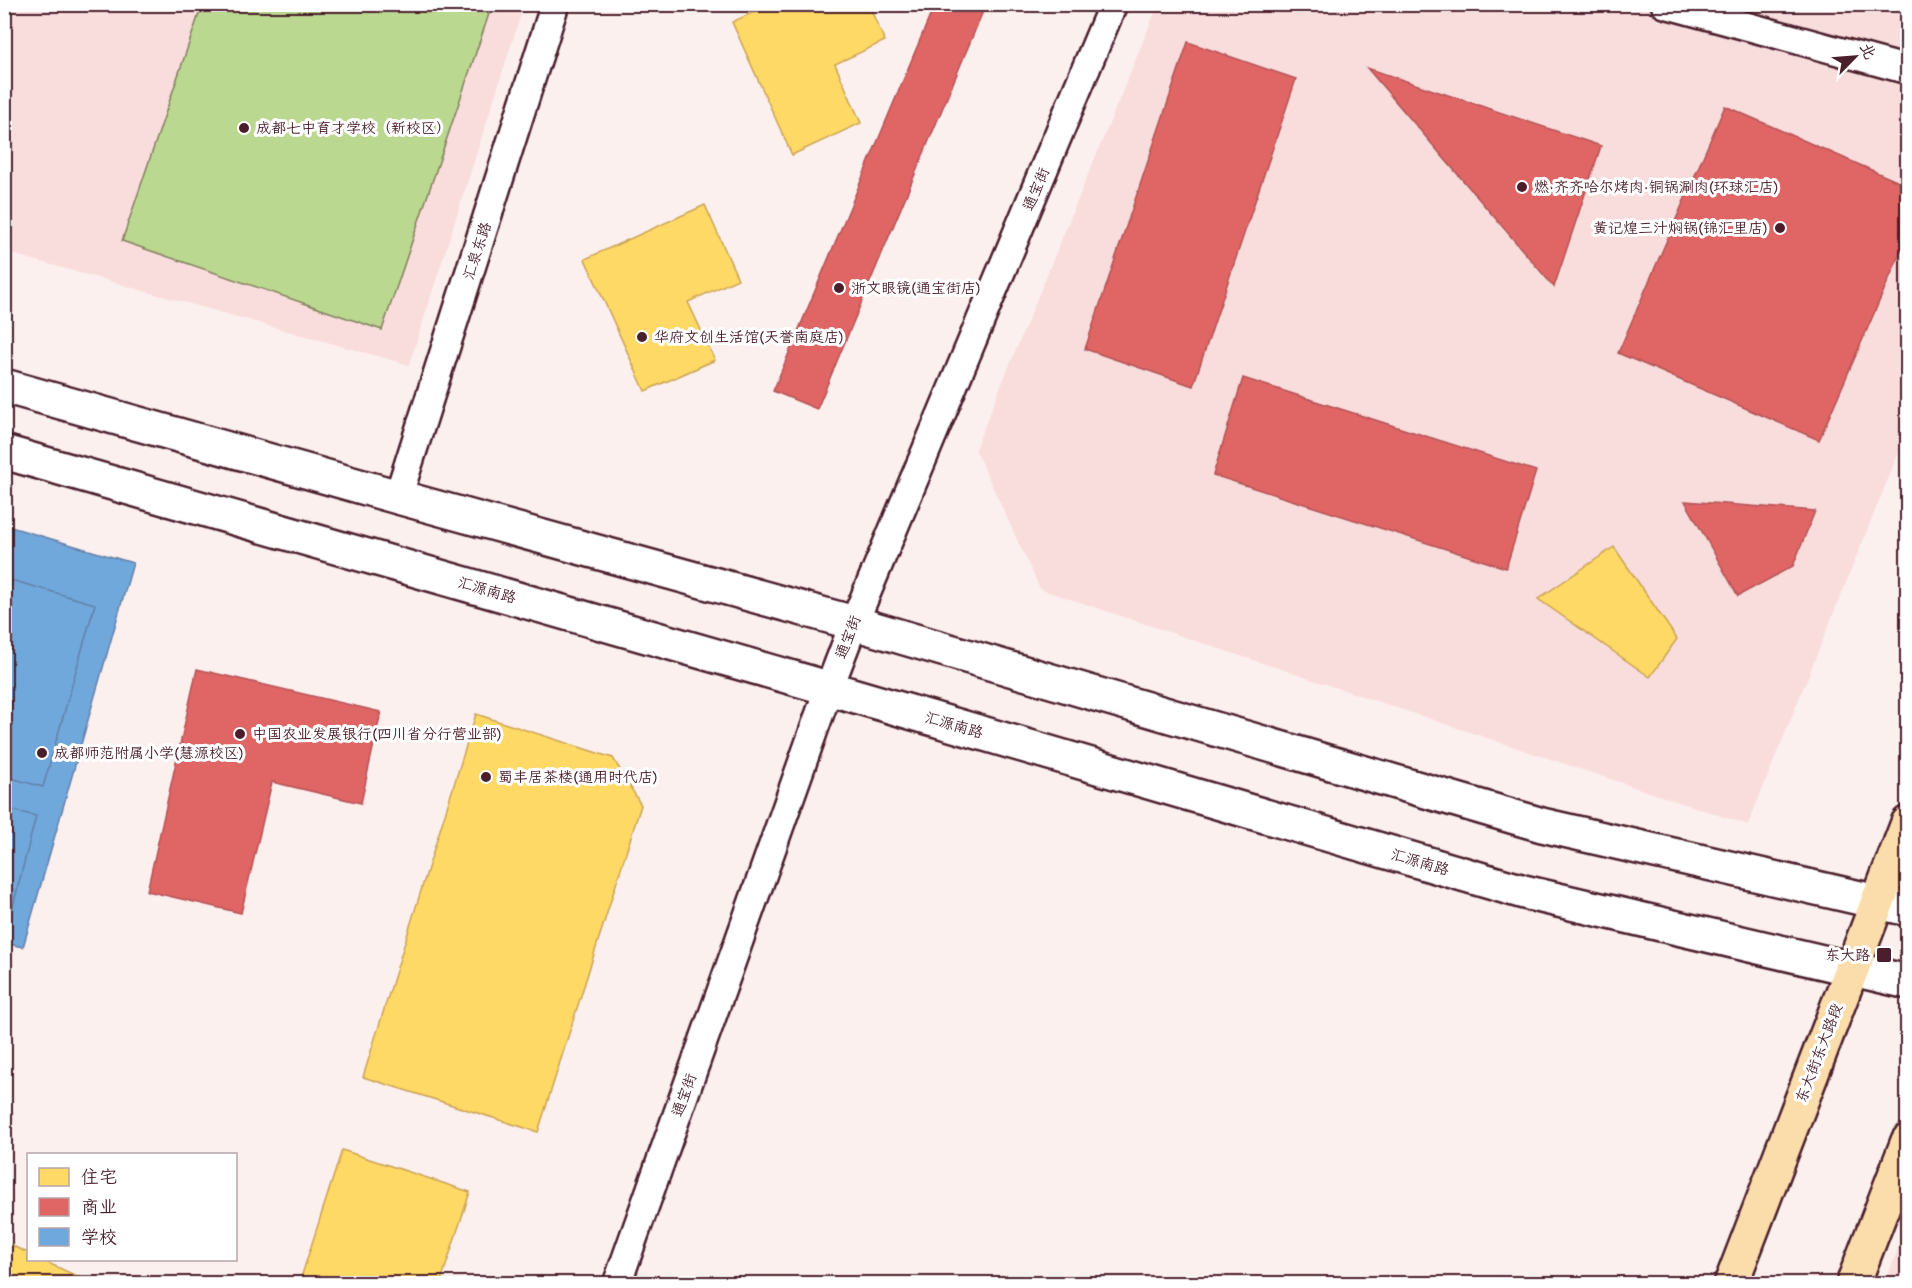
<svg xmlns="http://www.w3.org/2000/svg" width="1912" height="1288" viewBox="0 0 1912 1288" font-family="Pangolin,'LXGW WenKai TC',sans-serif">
<rect width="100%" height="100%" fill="#fcf0ef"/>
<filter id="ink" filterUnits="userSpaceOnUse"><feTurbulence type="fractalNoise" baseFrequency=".0167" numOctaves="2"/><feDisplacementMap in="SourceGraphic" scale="12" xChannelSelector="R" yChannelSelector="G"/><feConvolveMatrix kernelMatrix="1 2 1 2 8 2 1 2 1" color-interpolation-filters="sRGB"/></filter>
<g filter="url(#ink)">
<path fill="#f8dddc" d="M4,5h520l-115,360 -404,-113z
M1158,5h749v427l-159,393 -708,-236 -65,-140z
M1907,1224v59h-22z"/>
<path fill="#bbd890" stroke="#827c5e" stroke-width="1.5" d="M202,5h290l-110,325 -260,-89z"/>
<path fill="#ffd966" stroke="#c9a154" stroke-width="1.5" d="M771,4h97l17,37 -50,23 26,59 -69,32 -60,-133z
M705,205l33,74 -50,23 27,58 -70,31 -60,-132z
M1614,547l63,92 -27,38 -112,-78z
M476,714l137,44 28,47 -103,327 -175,-55z
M342,1150l128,42 -30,92h-141z
M4,1242l24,11v7h14l52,24h-90z"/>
<path fill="#e06666" stroke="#b35154" stroke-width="1.5" d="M935,4h51l-169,405 -44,-18z
M1188,42l108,37 -103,307 -108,-37z
M1367,68l234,78 -47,141z
M1725,106l183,80v49l-89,205 -201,-87z
M1243,378l293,93 -30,97 -293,-93z
M1685,501l130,10 -22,55 -55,30z
M197,669l184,43 -20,91 -89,-21 -31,131 -94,-22z"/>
<path fill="#6fa8dc" stroke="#647fa7" stroke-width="1.5" d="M4,525l129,38 -110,384 -19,-4z
M4,578l91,26 -52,183 -39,-11z
M4,808l32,8 -23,90 -9,-2z"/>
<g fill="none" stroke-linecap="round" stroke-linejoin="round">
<defs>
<path id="street" d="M1665,4l243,66
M398,497l157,-493
M617,1284l209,-588 28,-73 259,-619"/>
<path id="secondary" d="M4,386l394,111 456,126 688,202 366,84
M4,452l831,238 689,202 384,90"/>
<path id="primary" d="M1731,1284l177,-461
M1853,1284l55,-143"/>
</defs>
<use href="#street" stroke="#4a1f2b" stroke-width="32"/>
<use href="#secondary" stroke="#4a1f2b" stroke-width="38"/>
<use href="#primary" stroke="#4a1f2b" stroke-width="38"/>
<use href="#street" stroke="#fff" stroke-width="27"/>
<use href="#secondary" stroke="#fff" stroke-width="33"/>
<use href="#primary" stroke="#faddab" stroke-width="33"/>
</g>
</g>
<g fill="#4a1f2b" stroke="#fff" stroke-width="2">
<circle cx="244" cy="128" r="6"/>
<circle cx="1522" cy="187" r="6"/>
<circle cx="1780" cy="228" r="6"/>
<circle cx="839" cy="288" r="6"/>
<circle cx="642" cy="337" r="6"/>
<circle cx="240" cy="734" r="6"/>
<circle cx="42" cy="753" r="6"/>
<circle cx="486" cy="777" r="6"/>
<rect x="1876" y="947" width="16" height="16" rx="3"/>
</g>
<g text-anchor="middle" stroke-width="6" stroke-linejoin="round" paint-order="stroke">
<g font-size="15" fill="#4a1f2b" stroke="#fff" text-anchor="start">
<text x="256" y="133">成都七中育才学校（新校区）</text>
<text x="1534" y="192">燃·齐齐哈尔烤肉·铜锅涮肉(环球汇店)</text>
<text x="1768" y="233" text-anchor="end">黄记煌三汁焖锅(锦汇里店)</text>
<text x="851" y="293">浙文眼镜(通宝街店)</text>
<text x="654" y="342">华府文创生活馆(天誉南庭店)</text>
<text x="252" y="739">中国农业发展银行(四川省分行营业部)</text>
<text x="54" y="758">成都师范附属小学(慧源校区)</text>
<text x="498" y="782">蜀丰居茶楼(通用时代店)</text>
<text x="1870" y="960" text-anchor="end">东大路</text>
</g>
<g font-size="15" fill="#4a1f2b" stroke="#fff">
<text transform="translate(1036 189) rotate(-67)" y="5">通宝街</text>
<text transform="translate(477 251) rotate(-72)" y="5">汇泉东路</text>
<text transform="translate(487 590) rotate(16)" y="5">汇源南路</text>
<text transform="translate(848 637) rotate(-69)" y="5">通宝街</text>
<text transform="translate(954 725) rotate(16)" y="5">汇源南路</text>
<text transform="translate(1420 862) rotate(16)" y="5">汇源南路</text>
<text transform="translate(1819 1053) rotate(-69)" y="5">东大街东大路段</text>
<text transform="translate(684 1095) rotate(-70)" y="5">通宝街</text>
</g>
</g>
<rect width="1912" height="1288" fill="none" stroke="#fff" stroke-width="24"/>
<rect x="12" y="12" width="1888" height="1264" fill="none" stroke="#4a1f2b" stroke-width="2" filter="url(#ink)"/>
<rect x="27" y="1153" width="210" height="108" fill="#ffffff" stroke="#b7a5aa" stroke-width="1.5"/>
<rect x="39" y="1168" width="30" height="18" fill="#ffd966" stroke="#b7a5aa" stroke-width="1.5"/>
<text x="81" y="1183" font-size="18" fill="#4a1f2b">住宅</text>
<rect x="39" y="1198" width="30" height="18" fill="#e06666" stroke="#b7a5aa" stroke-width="1.5"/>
<text x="81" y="1213" font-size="18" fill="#4a1f2b">商业</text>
<rect x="39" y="1228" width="30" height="18" fill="#6fa8dc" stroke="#b7a5aa" stroke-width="1.5"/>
<text x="81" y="1243" font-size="18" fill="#4a1f2b">学校</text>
<g transform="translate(1855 57) rotate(65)" stroke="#ffffff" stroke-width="4.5" paint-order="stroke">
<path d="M0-4.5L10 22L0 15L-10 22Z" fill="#4a1f2b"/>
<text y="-9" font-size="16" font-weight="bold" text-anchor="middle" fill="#4a1f2b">北</text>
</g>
</svg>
